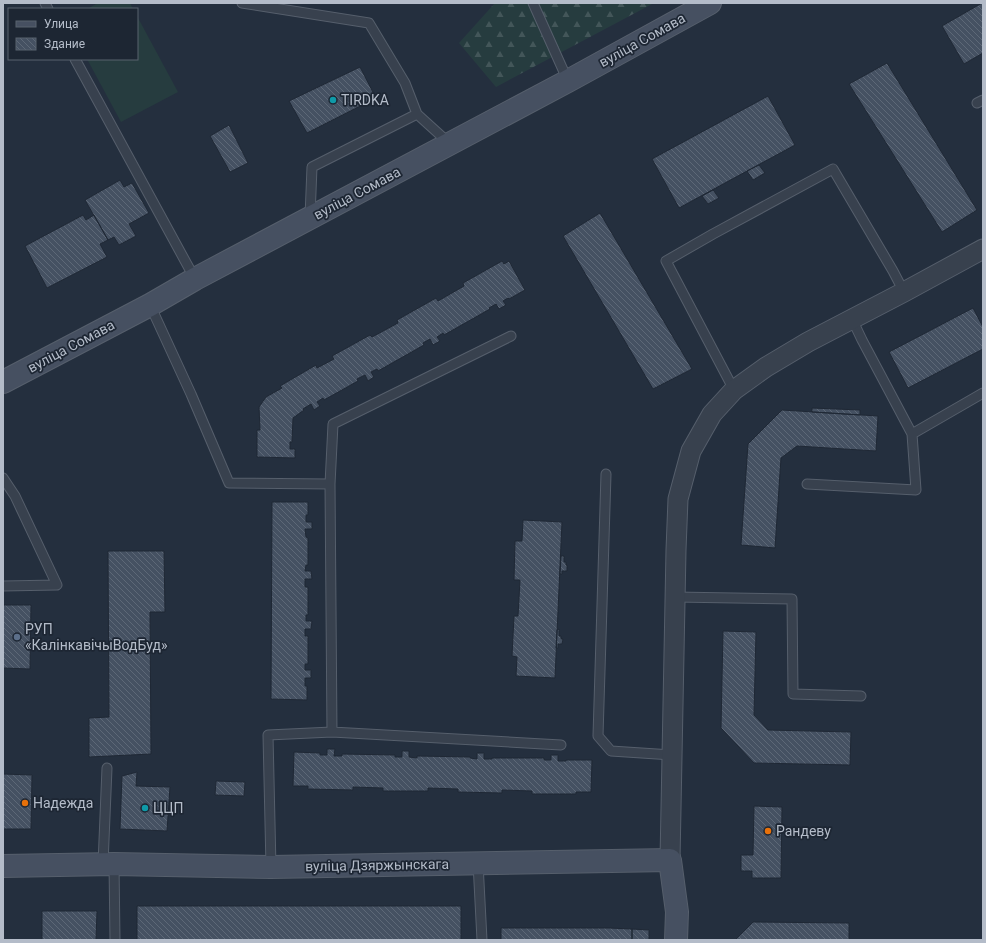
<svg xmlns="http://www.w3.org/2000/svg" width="986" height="943" viewBox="0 0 986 943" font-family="Roboto,sans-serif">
<defs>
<pattern id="forest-firs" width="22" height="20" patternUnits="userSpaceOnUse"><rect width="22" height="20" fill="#263c3f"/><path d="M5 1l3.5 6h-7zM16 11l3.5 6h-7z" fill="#435659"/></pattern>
<pattern id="building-back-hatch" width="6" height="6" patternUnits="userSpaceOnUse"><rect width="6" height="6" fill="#455162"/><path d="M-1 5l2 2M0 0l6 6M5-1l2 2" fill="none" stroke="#5d6877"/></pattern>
</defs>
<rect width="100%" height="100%" fill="#242f3e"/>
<path fill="url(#forest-firs)" d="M495,3h159l-158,84 -37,-44z"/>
<path fill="#263c3f" d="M98,3h32l3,6h-46z
M137,16l41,76 -57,30 -34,-63h50z"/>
<path fill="url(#building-back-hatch)" stroke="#1f2835" d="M982,3h1v50l-19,11 -22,-38z
M887,63l90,147 -35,22 -93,-148z
M360,67l16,31 -69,35 -18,-32z
M768,96l27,49 -116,63 -27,-49z
M229,125l19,38 -18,9 -20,-36z
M759,165l6,8 -12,7 -6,-9z
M120,180l4,7 8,-4 17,30 -20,11 7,12 -17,9 -5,-8 -6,3 -23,-40z
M713,190l6,8 -11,6 -6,-8z
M600,213l92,156 -39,20 -90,-153z
M83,215l3,5 8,-5 14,25 -8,4 7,13 -60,31 -22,-42z
M502,261l2,3 5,-3 16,29 -16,9 -1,-1 -5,3 3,4 -7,4 -3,-5 -7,4 1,1 -46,26 -1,-2 -6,4 3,4 -7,4 -3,-6 -7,4 1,2 -46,26 -1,-2 -6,3 3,5 -6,4 -3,-6 -8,4 1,2 -34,19 -1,-2 -6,4 3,4 -6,4 -3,-6 -8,5 1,1 -11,8 -1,24h-2v7h5v9l-38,-1v-27h3l-1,-23 7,-10 16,-9 -2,-2 36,-21 1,3 17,-9 -2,-3 38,-21 2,2 26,-14 -1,-3 39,-22 2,3 26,-15 -1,-3z
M973,308l10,19v22l-75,39 -19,-36z
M812,408l48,2v5l-48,-3z
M782,410l96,6 -2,35 -79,-5 -16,12 -6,90 -34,-3 7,-101z
M272,502h36v13h-2v7h6v7h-7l1,8 2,1v27h-2l-1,6h6l1,8h-7v8h3v28h-2v6h6l-1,8h-6v7h3v28h-3v6h6v8h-6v8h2v14l-36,-1z
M523,520l39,2 -7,156 -39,-2 1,-19 -5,-1 2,-40h4l2,-36h-6l1,-39h7z
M108,551h56l1,61h-15l1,142 -62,3v-39l20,-1z
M561,556h3v6h2v3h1v6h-5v3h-2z
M3,605h28l-1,64 -27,-1z
M559,629v7h2v3h2l-1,5h-4v4h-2l1,-18z
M723,631l33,1 -2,83 14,15 83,2 -1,33 -96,-2 -33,-35z
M327,749h8l-1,7h8v-2l53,1v2h7v-6h7v6l8,1v-2l53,1v1l7,1v-6h7v6h8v-1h52v2h7v-5h7v6h8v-1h26l-1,32h-15v2h-44v-3l-30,-1v3l-44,-1v-3l-30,-1v3h-45v-3l-30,-1v3l-45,-1v-3h-15l1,-34 26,1v2h7z
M137,772l-1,14 34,1 -3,44 -47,-2 2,-53z
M3,774l29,1 -1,54h-28z
M216,781l29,1 -1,14 -29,-1z
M754,806l28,1 -1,71h-29v-7h-11v-16h12z
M137,906h324v34h-324z
M42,911h55l-1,29h-54z
M753,922l96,1v17h-114z
M501,928h108l23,1v11h-131z
M632,929l17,1v10h-17z"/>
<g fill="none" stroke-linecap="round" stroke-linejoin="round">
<defs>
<path id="lane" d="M45,3l3,6
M242,3l127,20 36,60 12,31
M533,3l35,78
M75,59l120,220
M977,103l6,-3
M310,217l2,-50 105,-53 32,29
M150,305l41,89 38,89 101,1
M734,390l-68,-129 47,-27 120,-65 60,102 11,21
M912,434l71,-41
M606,474l-8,262 13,15 61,4
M3,478l12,18 42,89 -54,1
M807,484l109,6 -4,-56 -50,-94 -10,-21
M675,597l117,2 1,95 68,2
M332,732l-2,-248 3,-60 178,-88
M478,863l4,77
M103,864l4,-96
M114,864l1,76
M271,867l-3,-132 64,-3 229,13"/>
<path id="street" d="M670,860l6,-310 2,-51 13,-48 21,-37 22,-24 32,-23 42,-25 96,-50 79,-43"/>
<path id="secondary" d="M3,382l147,-77 45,-26 373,-198 142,-78
M3,866l111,-2 157,3 399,-7 7,52 -1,28"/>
</defs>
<use href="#lane" stroke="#565f6c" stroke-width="11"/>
<use href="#street" stroke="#565f6c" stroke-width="21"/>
<use href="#secondary" stroke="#565f6c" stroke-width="24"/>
<use href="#lane" stroke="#38414e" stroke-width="9"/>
<use href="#street" stroke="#38414e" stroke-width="19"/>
<use href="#secondary" stroke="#465061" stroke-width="22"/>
</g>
<g fill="#0f9aa8" stroke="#1d2633" stroke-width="1.5">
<circle cx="333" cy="100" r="4"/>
<circle cx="145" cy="808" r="4"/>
</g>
<circle fill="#5c6f8a" stroke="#1d2633" stroke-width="1.5" cx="17" cy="637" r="4"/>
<g fill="#e8710a" stroke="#1d2633" stroke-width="1.5">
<circle cx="25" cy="803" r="4"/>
<circle cx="768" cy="831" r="4"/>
</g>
<g text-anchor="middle" stroke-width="3.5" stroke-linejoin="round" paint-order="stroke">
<g font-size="14" fill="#b4bcc9" stroke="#1d2633">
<text transform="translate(642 40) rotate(-29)" y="5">вуліца Сомава</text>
<text transform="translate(357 193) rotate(-28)" y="5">вуліца Сомава</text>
<text transform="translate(71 346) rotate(-28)" y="5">вуліца Сомава</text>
<text transform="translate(377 865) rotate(-1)" y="5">вуліца Дзяржынскага</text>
</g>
<g font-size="14" fill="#b4bcc9" stroke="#1d2633" text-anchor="start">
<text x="341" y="105">TIRDKA</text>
<text x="25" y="634">РУП<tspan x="25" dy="16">«КалінкавічыВодБуд»</tspan></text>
<text x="33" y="808">Надежда</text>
<text x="153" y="813">ЦЦП</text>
<text x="776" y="836">Рандеву</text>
</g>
</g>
<rect width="986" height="943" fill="none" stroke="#b4bcc9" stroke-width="8"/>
<rect x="8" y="8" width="130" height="52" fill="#1d2633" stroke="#59626f"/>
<rect x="16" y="21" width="20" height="6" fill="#465061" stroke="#59626f"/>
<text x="44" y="28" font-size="12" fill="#b4bcc9">Улица</text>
<rect x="16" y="38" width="20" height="12" fill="url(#building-back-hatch)" stroke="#59626f"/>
<text x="44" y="48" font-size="12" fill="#b4bcc9">Здание</text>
</svg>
